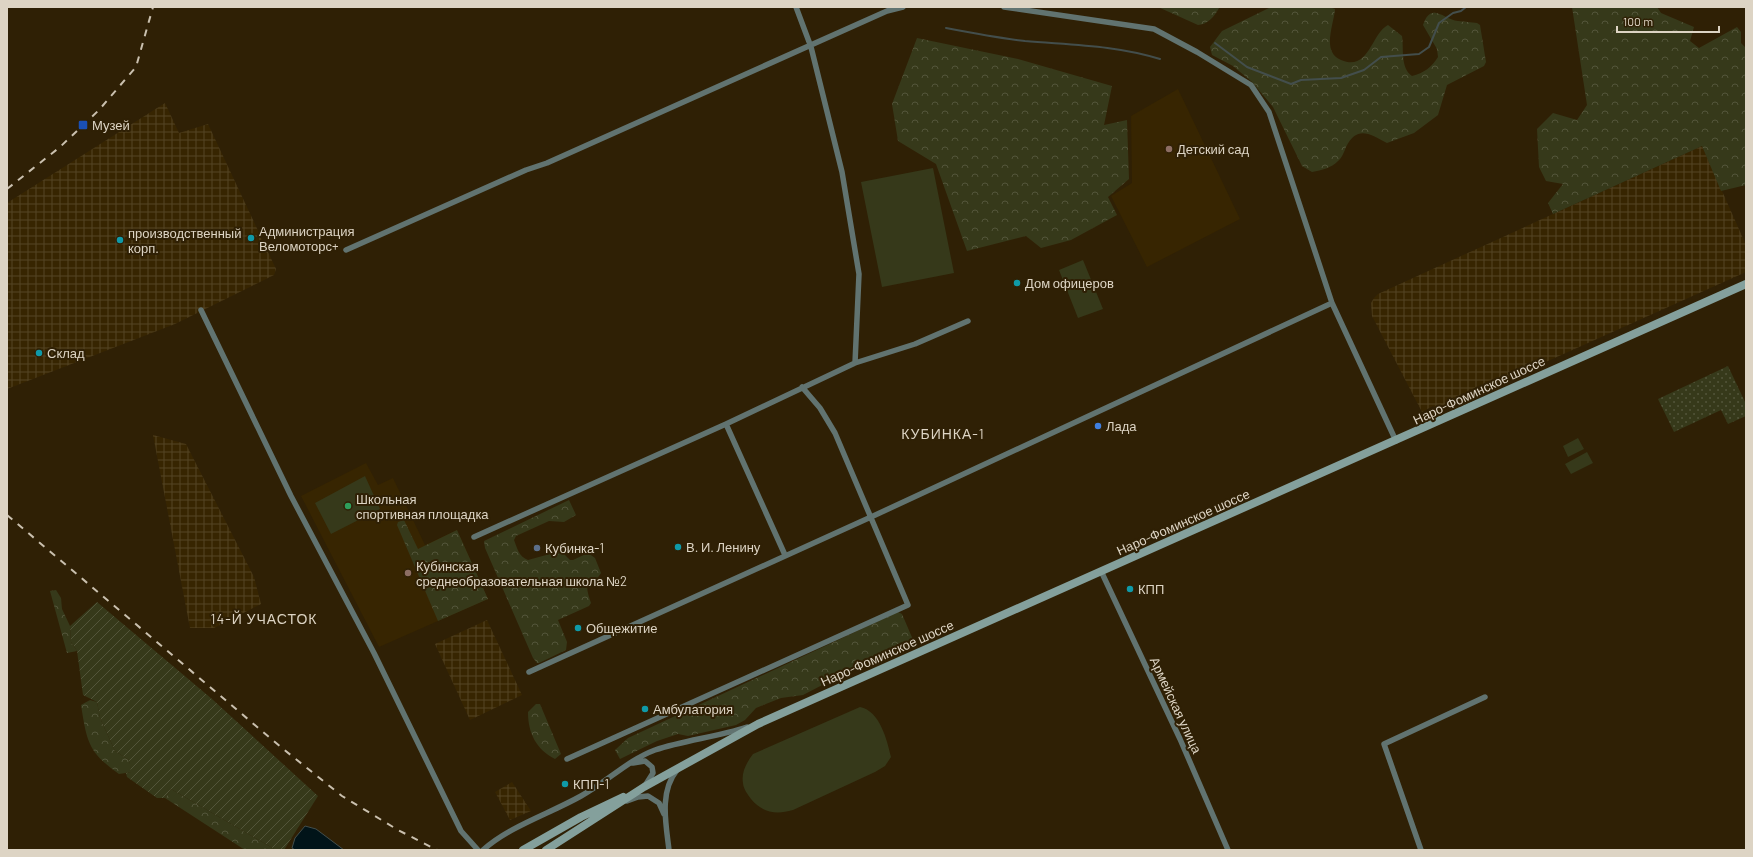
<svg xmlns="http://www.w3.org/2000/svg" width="1753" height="857" viewBox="0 0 1753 857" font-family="Barlow,sans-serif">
<defs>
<pattern id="industrial-grid" width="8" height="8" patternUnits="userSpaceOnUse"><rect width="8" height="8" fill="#372501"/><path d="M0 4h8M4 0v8" fill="none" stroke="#544424"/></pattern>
<pattern id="grass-dots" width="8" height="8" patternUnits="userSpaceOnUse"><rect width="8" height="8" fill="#36391a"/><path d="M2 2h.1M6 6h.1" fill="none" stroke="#53553a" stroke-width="1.8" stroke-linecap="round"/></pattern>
<pattern id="forest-crowns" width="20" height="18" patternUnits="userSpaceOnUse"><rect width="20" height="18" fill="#36391a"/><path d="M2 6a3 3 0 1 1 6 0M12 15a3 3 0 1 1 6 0" fill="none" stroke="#53553a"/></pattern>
<pattern id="garden-furrows" width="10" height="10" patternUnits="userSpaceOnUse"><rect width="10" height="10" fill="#36391a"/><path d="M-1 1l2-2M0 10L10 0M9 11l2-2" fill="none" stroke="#53553a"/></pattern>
</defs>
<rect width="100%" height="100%" fill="#2f2005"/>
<path fill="#372501" d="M1178,89l62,130 -93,48 -36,-71 21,-13 -1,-67z
M366,463l12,22 15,-7 32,67 32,-15 31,69 -109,48 -78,-151z"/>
<path fill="url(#industrial-grid)" d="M165,103l14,30 29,-9 68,145 -2,6 -99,49 -168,65v-186z
M1702,146l44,99v27l-307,138 -6,-4 -11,6 -50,-96 -1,-13 3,-5 4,-4z
M153,435l33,9 68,133 7,27 -47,24h-24z
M487,620l35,75 -52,25 -35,-76z
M512,782l19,29 -21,9 -15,-28z"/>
<path fill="url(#grass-dots)" d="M1728,366l18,38v12l-18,8 -7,-14 -47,22 -16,-33z"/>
<path fill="url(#forest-crowns)" d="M1158,7h61v1c-4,8 -12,17 -21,17z
M1271,7h58l6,2c-1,15 -14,43 6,51 28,12 30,-26 47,-35l14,11c2,12 -2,32 10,40 12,-3 20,-9 26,-19l-1,-8 -14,-24c8,-24 20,-6 35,-4 6,1 13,1 19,2l3,2 6,37 -2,4 -37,19 -9,30 -24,18 -27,10c-17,-9 -30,-18 -41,4 -2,5 -4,11 -8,14 -7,7 -16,9 -26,11l-10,-6 -29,-59 -21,-25 -19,-16 -21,-11 -2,-8 12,-16z
M1572,7h85l4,6 33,14 -4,14 9,7 38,-21 4,5v11l5,5v137l-25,6 -19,-45 -149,68 -5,-11 15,-19 -17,-3 -7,-14 -2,-38 16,-16 24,7 10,-15z
M917,38l101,21 94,27 -8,39 23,-5 2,59 -21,18 9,18 -46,25 -30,8 -15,-12 -59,15 -31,-87 -38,-23 -6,-37z
M569,500l7,15 -12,7 -15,-1 -33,15 -2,4c3,8 5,17 14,20l33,-9 9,9h3l15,-7 7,5 6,15c-10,16 -19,4 -10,30l-2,3 -31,14 9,22 -1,8 -27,13h-2l-4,-5 -48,-110 -1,-7z
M404,520l14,29 39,-19 31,69 -50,22 -41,-96 1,-3z
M56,590l5,8 1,11 8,17 1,16 6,9 -10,2 -17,-62z
M898,612l4,2 12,28 -2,4 -82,35 -27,14 -22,3 -25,10 -11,12 -9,5 -48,11 -10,-2 -21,7 -37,18 -5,-9 13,-12z
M90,700l7,2 3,16 15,33 14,9 3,12 -13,2c-31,-22 -32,-32 -38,-69z
M536,704h4l21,50 -6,5c-19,-10 -27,-26 -27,-47z
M171,789l105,61h-31l-80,-52z"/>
<path fill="url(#garden-furrows)" d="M97,602l115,97 106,97 -34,54h-8l-105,-61 -6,9h-8l-30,-21 -1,-4 5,-1 -2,-12 -14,-9 -15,-33 -3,-16 -14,-7 -6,-44 -6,-9 -1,-16z"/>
<path fill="#36391a" d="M933,168l21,105 -72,14 -21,-105z
M1083,260l20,49 -25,9 -19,-48z
M1578,438l6,11 -16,8 -5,-11z
M1587,452l6,11 -22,11 -6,-10z
M365,476l15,33 -49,25 -16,-31z
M860,707c20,4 27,33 31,50l-6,9 -10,6 -82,38c-17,5 -30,3 -42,-11 -3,-4 -8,-11 -8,-16 -2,-11 4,-21 10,-29z"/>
<path fill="#011419" stroke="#434e4c" d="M305,826l11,3 28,21h-49l-3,-2 3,-10z"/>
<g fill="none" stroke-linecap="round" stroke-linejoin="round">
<path stroke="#434e4c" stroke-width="2" d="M946,28c26,5 52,10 79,13 46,4 90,4 135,18
M1215,43l32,24 44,17 10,-4 40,-2 23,-8 17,-13 38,-3 10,-7 10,-24 14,-10 8,-2 5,-4"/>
<path stroke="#617370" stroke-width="5.5" d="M796,7l15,40 31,125 17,102 -4,89
M1004,7l150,22 43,23 54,33 18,27 63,191 64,138
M346,250l180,-80 21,-7 340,-152 16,-4
M201,310l90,186 83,157 87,178 17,19
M726,424l59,131
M474,537l252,-113 129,-61 60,-19 53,-23
M1101,571l79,168 48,111
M529,672l342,-155 461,-214
M567,759l341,-154 -73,-172 -15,-25 -18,-21
M633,763l12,-2 7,6 1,6 -7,11
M627,801l11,-4 10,-1 11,7 5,11
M483,850c27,-24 66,-36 98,-54 26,-14 47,-36 74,-46 30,-10 62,-13 92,-23
M669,850c-3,-26 -10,-58 8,-80
M1421,850l-37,-106 101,-47"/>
<path stroke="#84a09c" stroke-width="8" d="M523,850l58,-33 42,-20
M546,850l98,-63 114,-63 988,-440"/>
<path stroke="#cac0af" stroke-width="2" stroke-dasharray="7 7" stroke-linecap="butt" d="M7,189l53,-42 39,-37 37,-43 17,-60
M7,515l275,233 60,48 56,34 39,20"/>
</g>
<rect fill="#1a4fb4" stroke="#2f2005" stroke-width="1.5" x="78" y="120" width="10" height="10" rx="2"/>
<g fill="#8d6e63" stroke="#2f2005" stroke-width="1.5">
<circle cx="1169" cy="149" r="4"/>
<circle cx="408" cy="573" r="4"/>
</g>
<g fill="#0f9aa8" stroke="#2f2005" stroke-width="1.5">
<circle cx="251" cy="238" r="4"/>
<circle cx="120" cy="240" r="4"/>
<circle cx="1017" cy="283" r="4"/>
<circle cx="39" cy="353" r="4"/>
<circle cx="678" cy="547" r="4"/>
<circle cx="1130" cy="589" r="4"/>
<circle cx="578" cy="628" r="4"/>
<circle cx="645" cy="709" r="4"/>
<circle cx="565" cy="784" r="4"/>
</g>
<circle fill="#3f7fe0" stroke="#2f2005" stroke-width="1.5" cx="1098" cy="426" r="4"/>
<circle fill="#2e9e5b" stroke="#2f2005" stroke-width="1.5" cx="348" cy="506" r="4"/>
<circle fill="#5c6f8a" stroke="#2f2005" stroke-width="1.5" cx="537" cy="548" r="4"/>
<g text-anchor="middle" stroke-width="4" stroke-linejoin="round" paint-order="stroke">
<g font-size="13" fill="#ddd4c4" stroke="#2f2005" text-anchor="start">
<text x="92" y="130">Музей</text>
<text x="1177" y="154">Детский сад</text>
<text x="259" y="236">Администрация<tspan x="259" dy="15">Веломоторс+</tspan></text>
<text x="128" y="238">производственный<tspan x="128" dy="15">корп.</tspan></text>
<text x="1025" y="288">Дом офицеров</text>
<text x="47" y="358">Склад</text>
<text x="1106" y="431">Лада</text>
<text x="356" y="504">Школьная<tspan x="356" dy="15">спортивная площадка</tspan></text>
<text x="686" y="552">В. И. Ленину</text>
<text x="545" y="553">Кубинка-1</text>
<text x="416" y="571">Кубинская<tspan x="416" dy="15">среднеобразовательная школа №2</tspan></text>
<text x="1138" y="594">КПП</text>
<text x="586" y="633">Общежитие</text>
<text x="653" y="714">Амбулатория</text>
<text x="573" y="789">КПП-1</text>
</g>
<g font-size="13" fill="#ddd4c4" stroke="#2f2005">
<text transform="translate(1479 390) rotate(-25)" y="5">Наро-Фоминское шоссе</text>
<text transform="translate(1183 522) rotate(-24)" y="5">Наро-Фоминское шоссе</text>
<text transform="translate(887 653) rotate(-24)" y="5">Наро-Фоминское шоссе</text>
<text transform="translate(1176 705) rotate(65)" y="5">Армейская улица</text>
</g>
<g font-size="14" letter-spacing="1" fill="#ddd4c4" stroke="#2f2005">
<text x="943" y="439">КУБИНКА-1</text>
<text x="264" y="624">14-Й УЧАСТОК</text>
</g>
</g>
<rect width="1753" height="857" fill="none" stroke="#ddd4c4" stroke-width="16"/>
<path d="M1617 26v6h102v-6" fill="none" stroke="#ddd4c4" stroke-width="2"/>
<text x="1623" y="26" font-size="12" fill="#ddd4c4" stroke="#2f2005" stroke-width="3" paint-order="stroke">100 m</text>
</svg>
